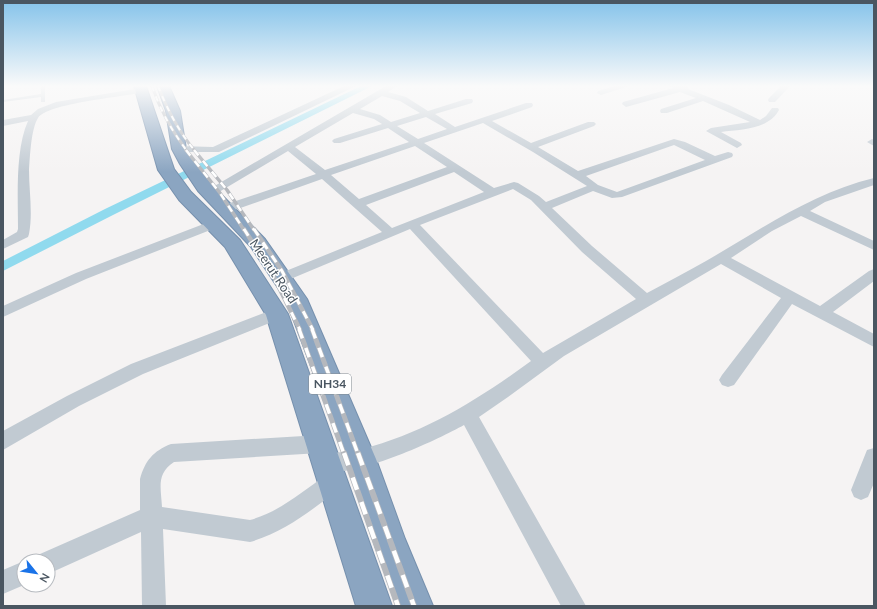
<svg xmlns="http://www.w3.org/2000/svg" width="877" height="609" viewBox="0 0 877 609" font-family="Lato,sans-serif">
<rect width="100%" height="100%" fill="#f5f3f3"/>
<g fill="none" stroke-linecap="round" stroke-linejoin="round">
<path fill="#90daee" fill-rule="evenodd" d="M361,86h11l-259,129 -110,56v-10l102,-52z"/>
<defs>
<path id="highway" d="M134,86h12l28,83 17,23 49,48 48,74 104,292h-36l-90,-291 -41,-68 -46,-47 -21,-30z
M157,86h12l11,25 6,38 9,14 15,20 55,56 42,60 69,160 29,80 28,67h-36l-24,-66 -27,-81 -60,-159 -35,-53 -53,-56 -18,-27 -8,-15 -6,-38z"/>
</defs>
<use href="#highway" stroke="#7690ad" stroke-width="2"/>
<path fill="#c1cad2" fill-rule="evenodd" d="M41,86h4v16h-4v-5l-38,5v-2l38,-6z"/>
<path fill="#c1cad2" fill-rule="evenodd" d="M344,86h12l-137,66h-40l-5,-3 5,-3 34,1z
M386,86h11l-9,6 18,5 22,14 38,-12h6l1,2 -1,2 -37,11 20,13 71,-24h6l1,2 -1,2 -40,14 39,22 57,-21h6l2,2 -2,2 -56,21 40,24 96,-32 11,3 30,14 13,-4 4,1 1,2 -1,2 -110,40 -10,1 -19,-7 -41,17 40,38 55,47c20,-11 40,-21 59,-32 54,-31 106,-68 168,-83v7l-49,17 -15,9 64,30v9l-73,-34 -29,15 -41,27 89,48 49,-35 5,-2v12l-41,31 41,22v13l-82,-43 -58,81 -6,2 -6,-2 -3,-5 3,-5 59,-77 -60,-34 -157,92 -56,41 -29,20 107,189h-25l-97,-181c-29,16 -114,56 -144,45l-3,-7 3,-7c13,-5 28,-3 42,-7 63,-16 117,-50 169,-88l-121,-132 -129,54 -5,-2 -2,-3 2,-3 106,-43 -60,-53 -93,33h-8l-2,-3 2,-3 95,-32 -28,-23 -74,44h-8l-2,-2 2,-2zM382,96l18,5 20,12 -29,9 -11,-7 -20,-6zM353,113l21,6 8,5 -48,15 -2,2 2,2h6l48,-15 21,14 -84,28 -30,-23zM426,117l21,12 -29,10 -21,-13zM483,123l50,29 54,34 -41,16 -7,-6 -21,-13 -4,-1 -20,6 -70,-45zM674,145l31,15 -88,32 -19,-7 -12,-9zM415,146l32,21 -88,32 -28,-24zM454,172l30,20 -92,36 -26,-23zM513,189l18,11 51,52 54,47 -93,54 -123,-128z
M615,86h14l-28,9 -4,-2 1,-2z
M670,86h17l1,3 41,16 31,15 6,-4 6,-8h6l1,2c-11,20 -38,19 -58,22l20,11 1,2 -5,3 -31,-17 5,-3 39,-6 -47,-21 -36,12h-6l-1,-2 1,-2 35,-11 -16,-6 -54,15 -4,-3 1,-2 50,-14z
M781,86h9l-15,16h-6l-1,-2 1,-2z
M141,88l4,2 -1,2c-21,5 -96,11 -106,26 -7,11 -8,39 -9,52 0,21 4,43 0,64l-1,3 -25,12v-9l14,-8 1,-3c0,-32 -3,-79 10,-108l-25,5v-6l28,-5 7,-6 18,-7z
M872,139l2,1v6l-7,-4z
M214,220l4,1 2,3 -2,3 -132,52 -83,38v-11l73,-33z
M277,308l5,2 3,4 -3,4 -139,56 -64,32 -76,44v-19l64,-35 64,-32z
M320,435l7,3 3,6 -3,6 -7,3 -146,9c-18,12 -13,25 -12,45l88,13c29,-8 52,-28 76,-45l7,-3 7,3 3,7 -3,7c-29,21 -55,43 -90,53l-87,-13 3,77h-24l-1,-74 -93,42v-13h-11l3,-7 100,-44v-31c5,-18 13,-28 31,-35z
M874,448v35l-6,14 -7,3 -7,-3 -3,-7 16,-40z
M24,561v24l-21,9v-24z"/>
<use href="#highway" fill="#8ba5c1" fill-rule="evenodd"/>
<defs>
<path id="rail-far4" d="M152,86c8,24 20,45 35,65
M158,86c9,23 21,46 37,65"/>
<path id="rail-far3" d="M186,150l34,43 24,37
M194,150l33,40 27,40"/>
<path id="rail-far2" d="M244,229l29,46 27,55
M254,229l28,42 31,59"/>
<path id="rail-far1" d="M299,329l45,125
M312,329l46,125"/>
<path id="rail" d="M344,453l54,153
M358,453l56,153"/>
</defs>
<use href="#rail-far4" stroke="#b5b8bd" stroke-width="3"/>
<use href="#rail-far3" stroke="#b5b8bd" stroke-width="3.5"/>
<use href="#rail-far2" stroke="#b5b8bd" stroke-width="4.5"/>
<use href="#rail-far1" stroke="#b5b8bd" stroke-width="5"/>
<use href="#rail" stroke="#b5b8bd" stroke-width="6"/>
<use href="#rail-far4" stroke="#fff" stroke-width="2" stroke-dasharray="5.5" stroke-linecap="butt"/>
<use href="#rail-far3" stroke="#fff" stroke-width="2.5" stroke-dasharray="7" stroke-linecap="butt"/>
<use href="#rail-far2" stroke="#fff" stroke-width="3" stroke-dasharray="8" stroke-linecap="butt"/>
<use href="#rail-far1" stroke="#fff" stroke-width="3.5" stroke-dasharray="10" stroke-linecap="butt"/>
<use href="#rail" stroke="#fff" stroke-width="4.5" stroke-dasharray="13" stroke-linecap="butt"/>
</g>
<linearGradient id="sky" x2="0" y2="1"><stop stop-color="#85c3ea"/><stop offset="0.5" stop-color="#fafafa"/><stop offset="1" stop-color="#fafafa" stop-opacity="0"/></linearGradient>
<rect width="877" height="172" fill="url(#sky)"/>
<g text-anchor="middle" stroke-width="3" stroke-linejoin="round" paint-order="stroke">
<rect fill="#fff" stroke="#808990" stroke-width="1" x="309" y="374" width="42" height="20" rx="3"/>
<g font-size="12" font-weight="bold" fill="#4a5661">
<text x="330" y="388">NH34</text>
</g>
<g font-size="13" fill="#4a5661" stroke="#fff">
<text transform="translate(274 271) rotate(56)" y="5">Meerut Road</text>
</g>
</g>
<rect width="877" height="609" fill="none" stroke="#4a5661" stroke-width="8"/>
<g transform="translate(36 573) rotate(120)"><circle r="19" fill="#ffffff" stroke="#b7bbc0"/>
<path d="M0-3L7 15L0 10L-7 15Z" fill="#1a73e8"/>
<text y="-6" font-size="11" font-weight="bold" text-anchor="middle" fill="#4a5661">N</text>
</g>
</svg>
